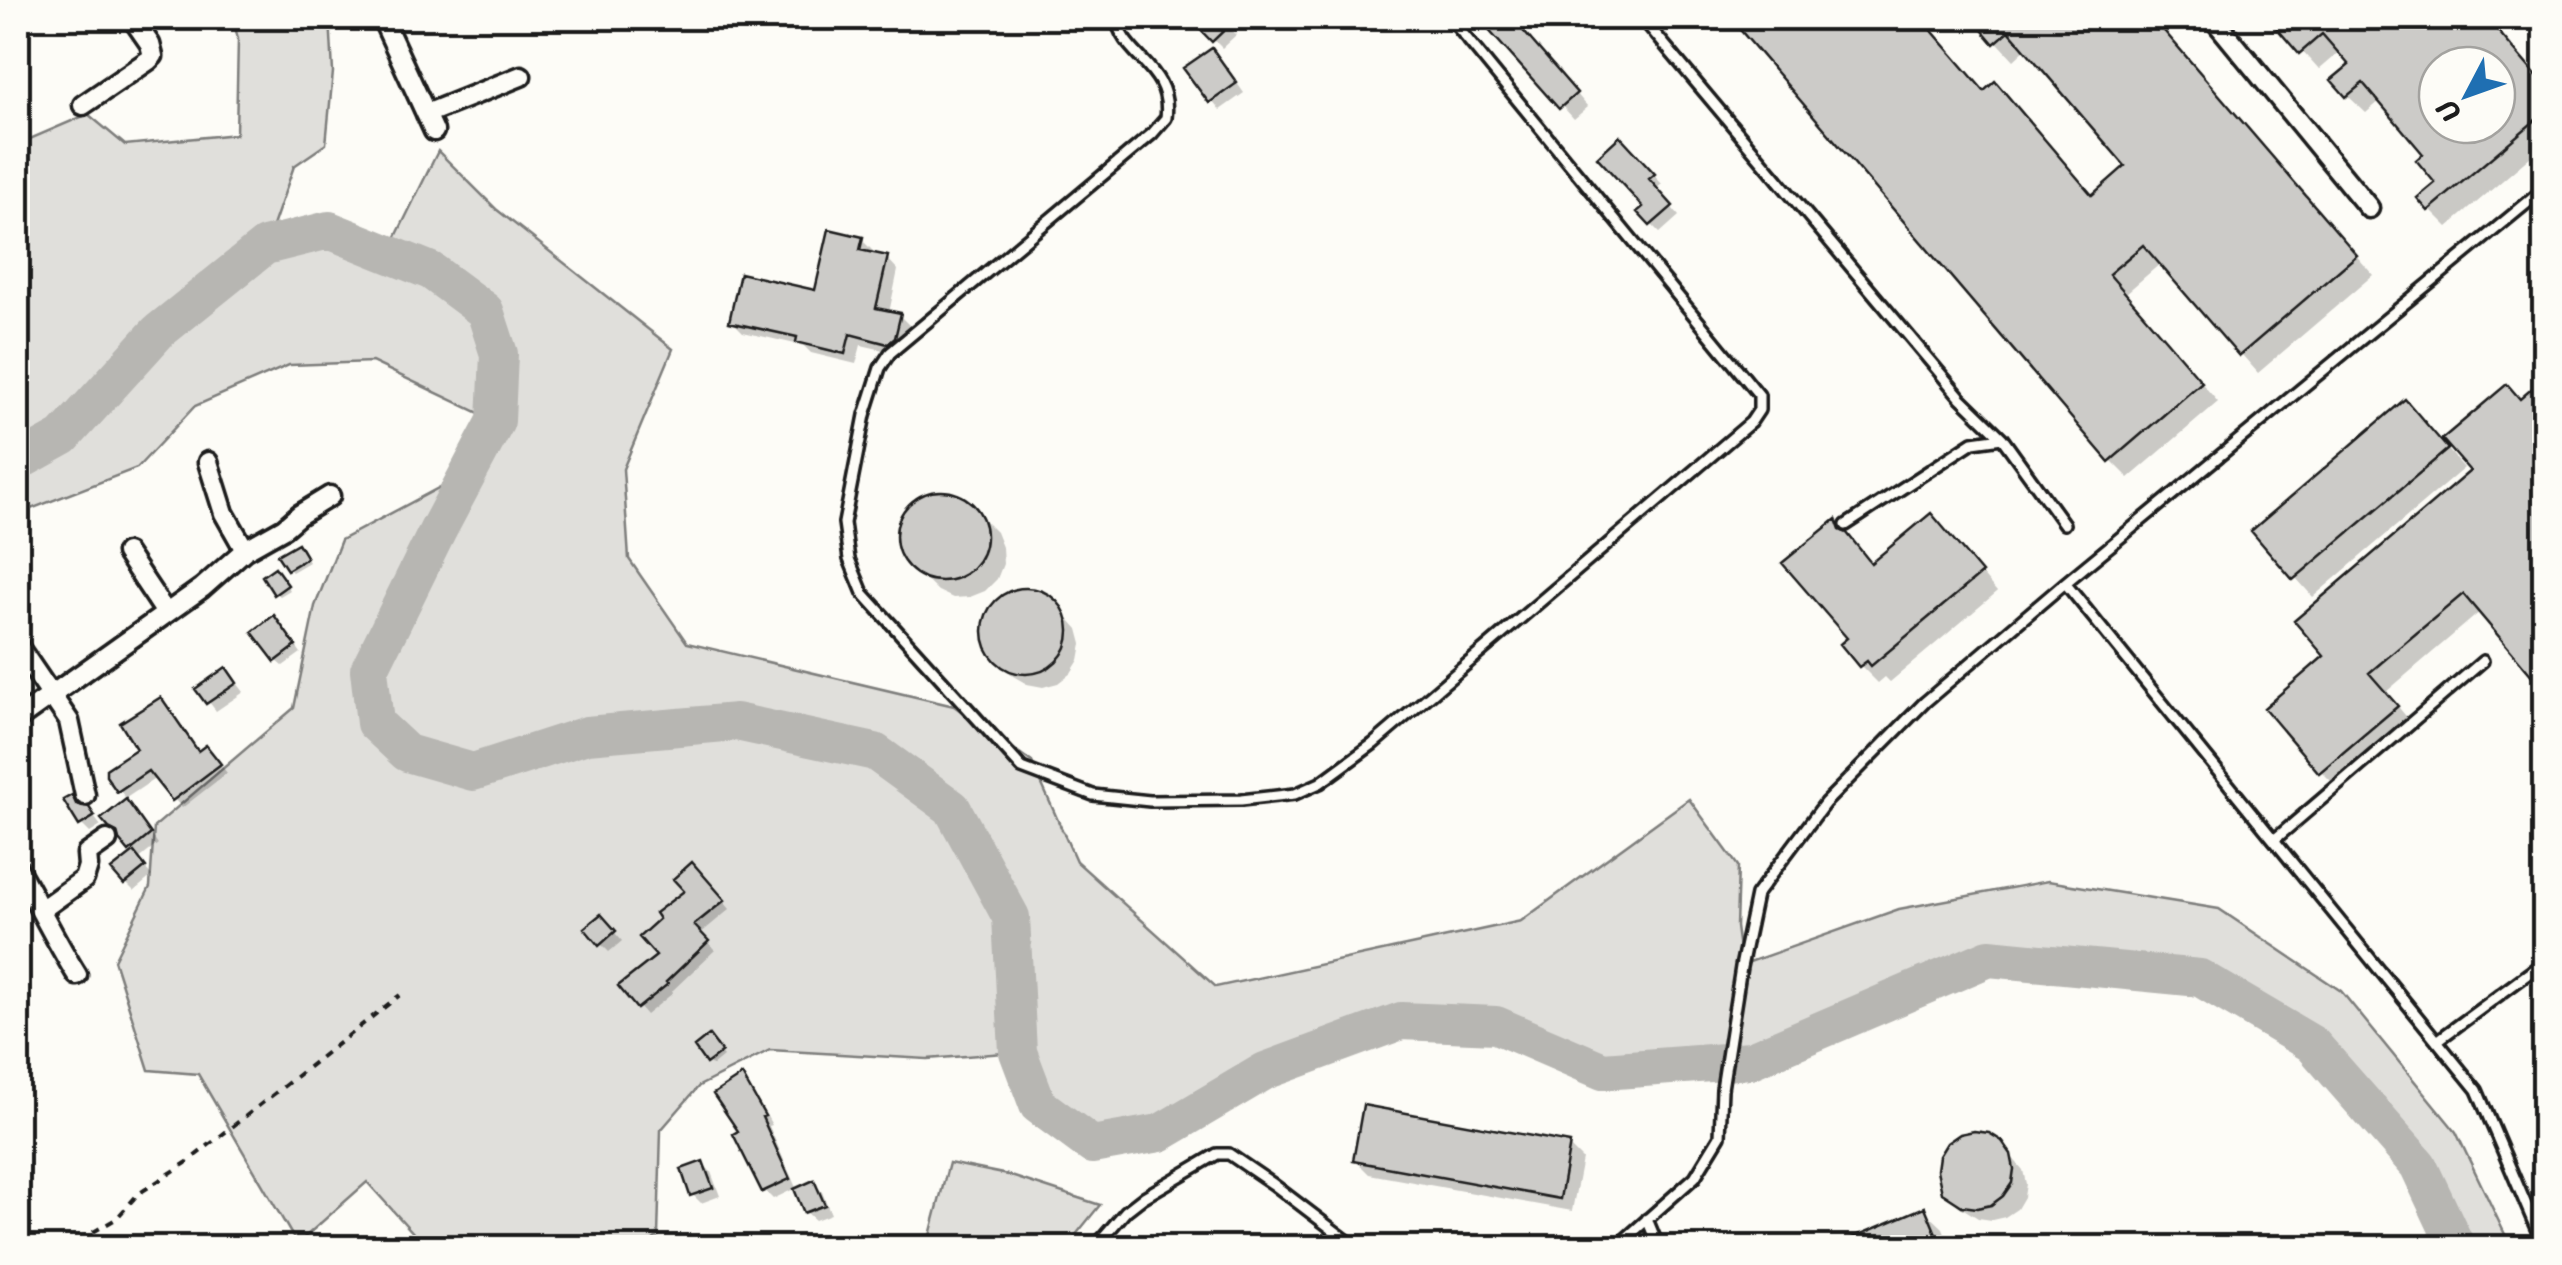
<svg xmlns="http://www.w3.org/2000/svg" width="2562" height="1265" viewBox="0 0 2562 1265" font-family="Sriracha,sans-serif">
<rect width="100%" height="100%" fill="#fdfcf7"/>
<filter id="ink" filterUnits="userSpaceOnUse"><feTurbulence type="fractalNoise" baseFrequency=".01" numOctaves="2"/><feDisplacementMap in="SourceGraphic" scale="20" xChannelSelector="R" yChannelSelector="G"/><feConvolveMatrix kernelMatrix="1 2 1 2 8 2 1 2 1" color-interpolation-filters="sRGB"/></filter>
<g filter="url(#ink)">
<path fill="#e0dfdb" stroke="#7e7e7c" stroke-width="2.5" d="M233,18h97l3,54 -7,72 -32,22 -28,80 63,-16 59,23 50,-102 58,58 177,140 -50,120 6,90 58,84 267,63 78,56 44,99 140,126 305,-66 168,-122 49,67 -2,61 5,38 158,-56 149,-28 171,28 122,82 115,141 55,115h-54l-39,-82 -106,-121 -112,-66 -210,-20 -239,102 -148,11 -107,-46 -96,-4 -135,50 -105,62 -68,12 -54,-40 -21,-53 -90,7 -157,-9 -71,36 -38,44 -3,106 -13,11h-219l-59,-65 -70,62 -99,-170 -49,-4 -35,-110 36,-73 4,-60 140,-119 21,-102 26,-66 129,-69 26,-50 -124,-59 -83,3 -94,41 -58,62 -119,46v-370l70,-30 37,31 111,-11 2,-95z
M949,1163l59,12 92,30 -34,42h-139z"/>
<path fill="#0003" fill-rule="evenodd" d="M1192,18h28l16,17 -14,13z
M1482,18h54l-15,12 67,77 -14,12z
M1733,18h163l8,9 14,-9 67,75 108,104 35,-31 -101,-118 -13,12 -39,-42h177l221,257 -115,98 -97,-110 -36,31 93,108 -89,76 -18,-18z
M2272,18h215l57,67v60l-96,82 -18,-18 9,-26 -12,-29 -46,-54 -15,13 -18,-17 -13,-16 17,-14 -12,-14 -21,18zM2437,65h60v60h-60z
M1220,59l24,34 -24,17 -33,-42z
M1620,139l42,45 -6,5 23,27 -19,17 -9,-9z
M862,240l11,11 -1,4 15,3 11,12 -9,43 11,3 11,11 -5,23 -5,4 -40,-9 -5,19 -45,-11 -7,-7 -61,-14 -11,-11 85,-28z
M2544,381v305l-63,-75 -95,81 28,34 -75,63 -18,-18 6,-114 147,-185 47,-71z
M2423,421l41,47 -151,129 -59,-66z
M932,494h17l15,6 32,32 6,15 1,17 -6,15 -12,12 -15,6 -17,1 -15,-7 -32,-31 -7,-15v-17l6,-15 12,-12z
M1835,522l38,43 75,-31 49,58 -107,90 -5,-5 -7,6 -17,-17 -10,-28z
M301,549l8,13 -17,10 -3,-3z
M279,573l11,17 -10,6 -4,-3z
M1024,590l16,3 13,8 25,28 4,15 -3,16 -8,13 -13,10 -15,4 -16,-3 -14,-8 -24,-28 -4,-15 3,-16 8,-14 13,-9z
M280,624l21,29 -18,13 -7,-6z
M234,679l10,13 -28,19 -17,-22z
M161,700l38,53 15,3 13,17 -45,35 -26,-30 -30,20 -7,-8z
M72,798l9,10 7,1 13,17 -11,7 -9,-9z
M134,810l24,34 -20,16 14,16 -18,15 -8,-8 9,-29 -30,-35z
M700,873l30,36 -30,25 15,16 -43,41 1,2 -27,22 -24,-28 37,-30 28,-65z
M609,926l13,15 -13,11 -8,-8z
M709,1039l14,18 -11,9 -15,-18z
M742,1078l8,9 22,38 -3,1 28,64 16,-7 9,9 9,22 -16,6 -9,-8 -10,-24 -23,11 -8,-8 -23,-59z
M2000,1143l23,27 3,14 -2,13 -7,12 -12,8 -13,3 -14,-2 -19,-12 -15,-14z
M1568,1145l14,14 -10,52 -203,-37 -14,-14z
M703,1164l8,8 9,24 -19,7 -9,-9z
M1924,1210l19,18 8,20h-116z"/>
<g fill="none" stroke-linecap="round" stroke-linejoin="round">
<path stroke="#b7b6b2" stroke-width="38" d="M18,462l45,-25 95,-105 107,-86 64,-16 102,41 54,40 14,43 -3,67 -58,109 -69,140 6,53 32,30 66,19 114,-37 149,-13 139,30 77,56 59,109 7,135 20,53 54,40 68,-12 105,-62 136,-50 95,4 107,46 148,-11 238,-102 211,20 112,66 106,121 39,83"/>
</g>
<path fill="#cccbc8" stroke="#1c1c1c" stroke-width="2.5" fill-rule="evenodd" d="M1189,18h48l-25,24z
M1478,18h34l65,75 -18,16z
M1730,18h167l6,7 8,-7h10l63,73 11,-10 97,114 33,-29 -116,-135 -15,13 -22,-26h181l204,237 -118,101 -96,-111 -34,29 93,108 -93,80z
M2268,18h219l57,67v28l-116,98 -11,-13 18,-15 -19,-23 7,-6 -60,-71 -17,14 -15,-17 18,-15 -27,-31 -23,20zM2437,65h60v60h-60z
M1212,48l25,35 -28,20 -26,-35z
M1620,136l35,38 -6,5 24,27 -23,20 -13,-14 6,-5 -46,-50z
M829,229l34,8 -3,13 28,6 -12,52 25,5 -6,25 -7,6 -38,-10 -5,20 -49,-12 1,-5 -68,-15 11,-49 75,17z
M2544,378v312l-81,-96 -94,79 29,33 -79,67 -55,-65 60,-52 -30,-35 176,-150 -28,-32 65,-55 13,15z
M2405,399l43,50 -155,131 -42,-49z
M896 536a45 45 0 1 1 90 0a45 45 0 1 1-90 0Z
M1931,513l51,60 -111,93 -4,-5 -8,6 -19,-23 7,-6 -65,-75 54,-44 4,11 7,3 24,30z
M298,543l9,15 -20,12 -10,-15z
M275,567l13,18 -14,10 -12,-19z
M983 631a43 43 0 1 1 86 0a43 43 0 1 1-86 0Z
M274,615l22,31 -21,16 -23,-30z
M226,667l11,16 -31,21 -11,-15z
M161,697l37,54 8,-6 15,19 -49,37 -24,-30 -31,21 -11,-16v-7l30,-20 -16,-26z
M72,795l4,9 13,3 6,9 -16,10 -16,-26z
M126,799l25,35 -22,18 -10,-12 -2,-8 -8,-4 -8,-9z
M134,852l12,15 -22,18 -13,-15z
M692,862l33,38 -31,25 15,16 -43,41 2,2 -31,25 -19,-23 38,-30 -17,-19 20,-18 -4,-6 29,-22 -11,-12z
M601,914l15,17 -17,15 -15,-18z
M709,1035l13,17 -16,12 -12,-17z
M742,1075l23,41 -3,1 28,62 -28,13 -29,-58 5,-3 -25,-37z
M1363,1105l207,38 -10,56 -207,-38z
M1974,1131l15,2 13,8 9,13 3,15 -2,14 -9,13 -12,9 -14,3 -15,-2 -20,-13 -5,-23 2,-14 8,-13 13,-9z
M703,1161l10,27 -23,8 -9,-27z
M814,1180l11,25 -21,8 -10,-24z
M1925,1207l17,41h-112v-1z"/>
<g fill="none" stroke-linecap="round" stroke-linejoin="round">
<defs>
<path id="lane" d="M1117,18c3,38 56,48 49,100l-14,16 -262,219 -10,15 -15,47 -21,108 5,36 14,34 159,175 71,27 57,6 91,-1 54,-6 25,-11 53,-39 378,-322 8,-12v-15l-309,-377
M1642,18l319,380 41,40 62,86
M1846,525l127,-83 29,-4
M2065,583l412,507 67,157
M2274,840l209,-179
M2437,1041l107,-79
M1647,1219l12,29
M1094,1248l32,-37 18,-14 73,-43h12l44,30 84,64
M1615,1248l80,-71 25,-41 2,-47 19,-122 15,-72 69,-92 100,-101 140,-119 479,-394"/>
<path id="street" d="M382,18l52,113
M2213,18l156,190
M83,105l66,-45 4,-4 -3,-12 -18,-26
M426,114l95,-38
M208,462l16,51 21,37
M126,553l40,60
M18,646l51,75 16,74
M18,719l184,-131 43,-38 39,-22 15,-13 31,-19
M18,869c20,35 37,71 59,106
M41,910l43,-31 4,-13 -1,-12 20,-14"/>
</defs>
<use href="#lane" stroke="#1c1c1c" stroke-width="16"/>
<use href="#street" stroke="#1c1c1c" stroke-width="25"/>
<path stroke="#1c1c1c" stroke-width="4" stroke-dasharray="8 8" stroke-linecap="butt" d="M65,1248l51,-29 22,-25 48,-31 214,-168"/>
<use href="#lane" stroke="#fdfcf7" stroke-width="9"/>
<use href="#street" stroke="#fdfcf7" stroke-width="18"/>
</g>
</g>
<rect width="2562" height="1265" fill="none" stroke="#fdfcf7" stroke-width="60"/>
<rect x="30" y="30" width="2502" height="1205" fill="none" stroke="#1c1c1c" stroke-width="4" filter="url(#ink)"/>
<g transform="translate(2467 95) rotate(229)"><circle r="48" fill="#fdfcf7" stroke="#a3a29f" stroke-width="2.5"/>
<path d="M0-8L18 38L0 25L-18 38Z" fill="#1f6fb2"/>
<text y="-15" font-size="28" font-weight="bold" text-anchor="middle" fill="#1c1c1c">U</text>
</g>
</svg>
